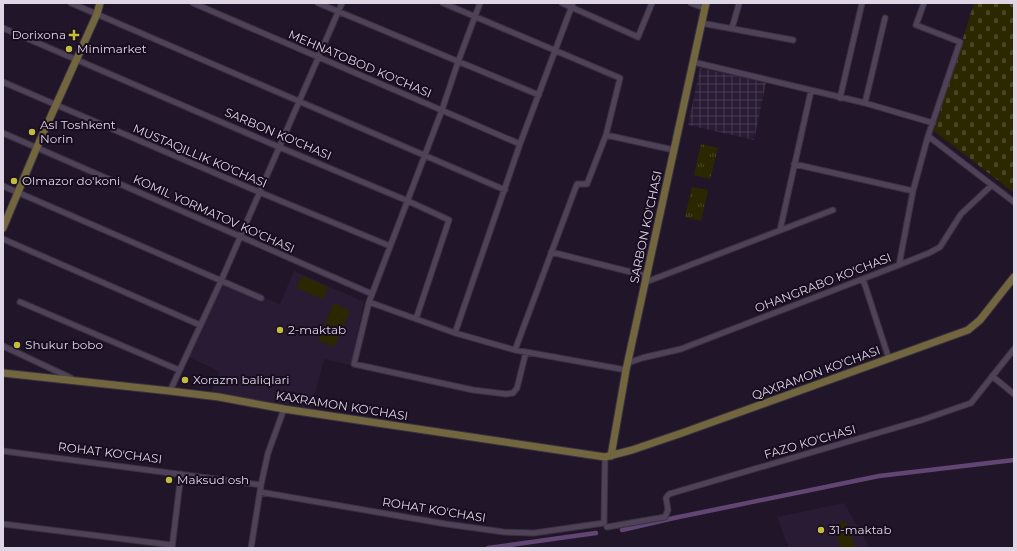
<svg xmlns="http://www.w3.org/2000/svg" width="1017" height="551" viewBox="0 0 1017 551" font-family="Montserrat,sans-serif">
<defs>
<pattern id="industrial-grid" width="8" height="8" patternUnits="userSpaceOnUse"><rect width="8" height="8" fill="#2a1b34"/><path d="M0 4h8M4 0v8" fill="none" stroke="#483b51"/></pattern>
<pattern id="cemetery-stones" width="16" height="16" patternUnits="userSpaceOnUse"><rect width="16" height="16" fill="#2b2800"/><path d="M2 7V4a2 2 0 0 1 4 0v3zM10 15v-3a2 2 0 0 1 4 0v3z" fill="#494625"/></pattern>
<pattern id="park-tufts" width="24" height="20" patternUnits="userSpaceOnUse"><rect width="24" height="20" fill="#2b2800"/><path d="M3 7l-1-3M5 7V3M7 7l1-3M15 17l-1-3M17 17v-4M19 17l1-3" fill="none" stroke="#494625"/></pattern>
</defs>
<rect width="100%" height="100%" fill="#211629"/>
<path fill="#2a1b34" d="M294,271l70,31 -13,63 -27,-6 -13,49 -100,-15 9,-21 -31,-15 34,-72 38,17 1,-5 18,7z
M844,503l26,45h-81l-12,-31z"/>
<path fill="url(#industrial-grid)" d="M700,68l66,15 -12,57 -66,-15z"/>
<path fill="#2b2800" d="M302,276l26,11 -5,12 -26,-11z
M334,303l16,8 -16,36 -16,-7z
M846,521l9,26 -14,1 -8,-22z"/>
<path fill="url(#cemetery-stones)" d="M974,3l40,1v186l-1,2 -79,-61z"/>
<path fill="url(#park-tufts)" d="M701,144l17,4 -8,31 -16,-4z
M692,187l16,3 -7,31 -16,-4z"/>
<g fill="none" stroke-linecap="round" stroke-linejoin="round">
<path stroke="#614674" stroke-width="4.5" d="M622,530l52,-12 205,-42 135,-16
M488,548l108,-15"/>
<defs>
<path id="street" d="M71,3l434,187
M193,3l327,141
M318,3l221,92
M443,3l177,75 -14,57 -19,49h-10l-62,166
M480,3l-22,59 -16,48 -73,192 -15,62 119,26 33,4 7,-1 4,-5 9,-36
M562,3l76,34 14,-34
M691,3l13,5
M701,23l92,17
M3,28l276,119 129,54 41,19 -33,99
M732,28l7,-24 -1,-1
M693,62l172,41 68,20
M3,82l256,110 131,54
M840,98l22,-95
M865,103l20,-85
M3,133l369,161
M606,135l68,15
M928,136l86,66
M794,164l119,27
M3,186l258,112
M780,230l31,-139
M3,239l197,86
M551,252l96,24
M899,265l30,-12 11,-6 21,-33 31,-29
M863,279l26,80
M646,282l187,-72
M20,302l159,68
M369,302l86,31 60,17 111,20
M455,333l65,-189 53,-141
M3,346l68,32
M628,363l14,-5 39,-9 218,-84 14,-74 15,-55 32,-94 -44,-17 8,-22
M992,376l22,18
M170,391l51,-110 121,-278
M3,451l258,34
M260,492l186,32 58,8 30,1 70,-10 1,-66
M3,524l169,21
M607,527l58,-10 3,-7 -2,-12 3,-4 253,-74 49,-17 43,-54
M172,548l9,-74
M251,548l10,-63 7,-32 16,-44"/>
<path id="secondary" d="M3,228l34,-81 60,-133 3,-11
M3,373l167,18 49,6 65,12 321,48 27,-7 50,-17 286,-103 12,-10 34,-43
M611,456l15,-86 80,-367"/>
</defs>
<use href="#street" stroke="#393140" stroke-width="7"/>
<use href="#secondary" stroke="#393140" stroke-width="9"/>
<use href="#street" stroke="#4f4258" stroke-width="5"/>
<use href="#secondary" stroke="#72663e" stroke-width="7"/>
</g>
<g fill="#c4bc3d" stroke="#180d20" stroke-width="1.5">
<path d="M72 29h4v4h4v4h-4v4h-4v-4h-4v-4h4z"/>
<circle cx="69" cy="49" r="4"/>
<circle cx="32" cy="132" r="4"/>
<circle cx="14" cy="181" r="4"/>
<circle cx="280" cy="330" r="4"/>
<circle cx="17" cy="345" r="4"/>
<circle cx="185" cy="380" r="4"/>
<circle cx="169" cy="480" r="4"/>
<circle cx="821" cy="530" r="4"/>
</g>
<g text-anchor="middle" stroke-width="4" stroke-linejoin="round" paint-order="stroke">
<g font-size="12" fill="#ded6e4" stroke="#180d20" text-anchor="start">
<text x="66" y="39" text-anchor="end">Dorixona</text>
<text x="77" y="53">Minimarket</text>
<text x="40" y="129">Asl Toshkent<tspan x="40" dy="14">Norin</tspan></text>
<text x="22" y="185">Olmazor do'koni</text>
<text x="288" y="334">2-maktab</text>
<text x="25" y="349">Shukur bobo</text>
<text x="193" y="384">Xorazm baliqlari</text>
<text x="177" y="484">Maksud osh</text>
<text x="829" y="534">31-maktab</text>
</g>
<g font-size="12" fill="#ded6e4" stroke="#180d20">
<text transform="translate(360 64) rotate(23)" y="4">MEHNATOBOD KO'CHASI</text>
<text transform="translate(278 134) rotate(23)" y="4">SARBON KO'CHASI</text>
<text transform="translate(200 156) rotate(23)" y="4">MUSTAQILLIK KO'CHASI</text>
<text transform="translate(214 214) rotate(24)" y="4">KOMIL YORMATOV KO'CHASI</text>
<text transform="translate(646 227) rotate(-78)" y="4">SARBON KO'CHASI</text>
<text transform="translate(823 283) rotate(-21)" y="4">OHANGRABO KO'CHASI</text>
<text transform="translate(816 373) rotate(-20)" y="4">QAXRAMON KO'CHASI</text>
<text transform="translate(342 406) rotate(9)" y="4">KAXRAMON KO'CHASI</text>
<text transform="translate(810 442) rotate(-16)" y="4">FAZO KO'CHASI</text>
<text transform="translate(110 453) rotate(7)" y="4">ROHAT KO'CHASI</text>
<text transform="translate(434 510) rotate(9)" y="4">ROHAT KO'CHASI</text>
</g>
</g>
<rect width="1017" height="551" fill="none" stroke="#ded6e4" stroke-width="8"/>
</svg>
